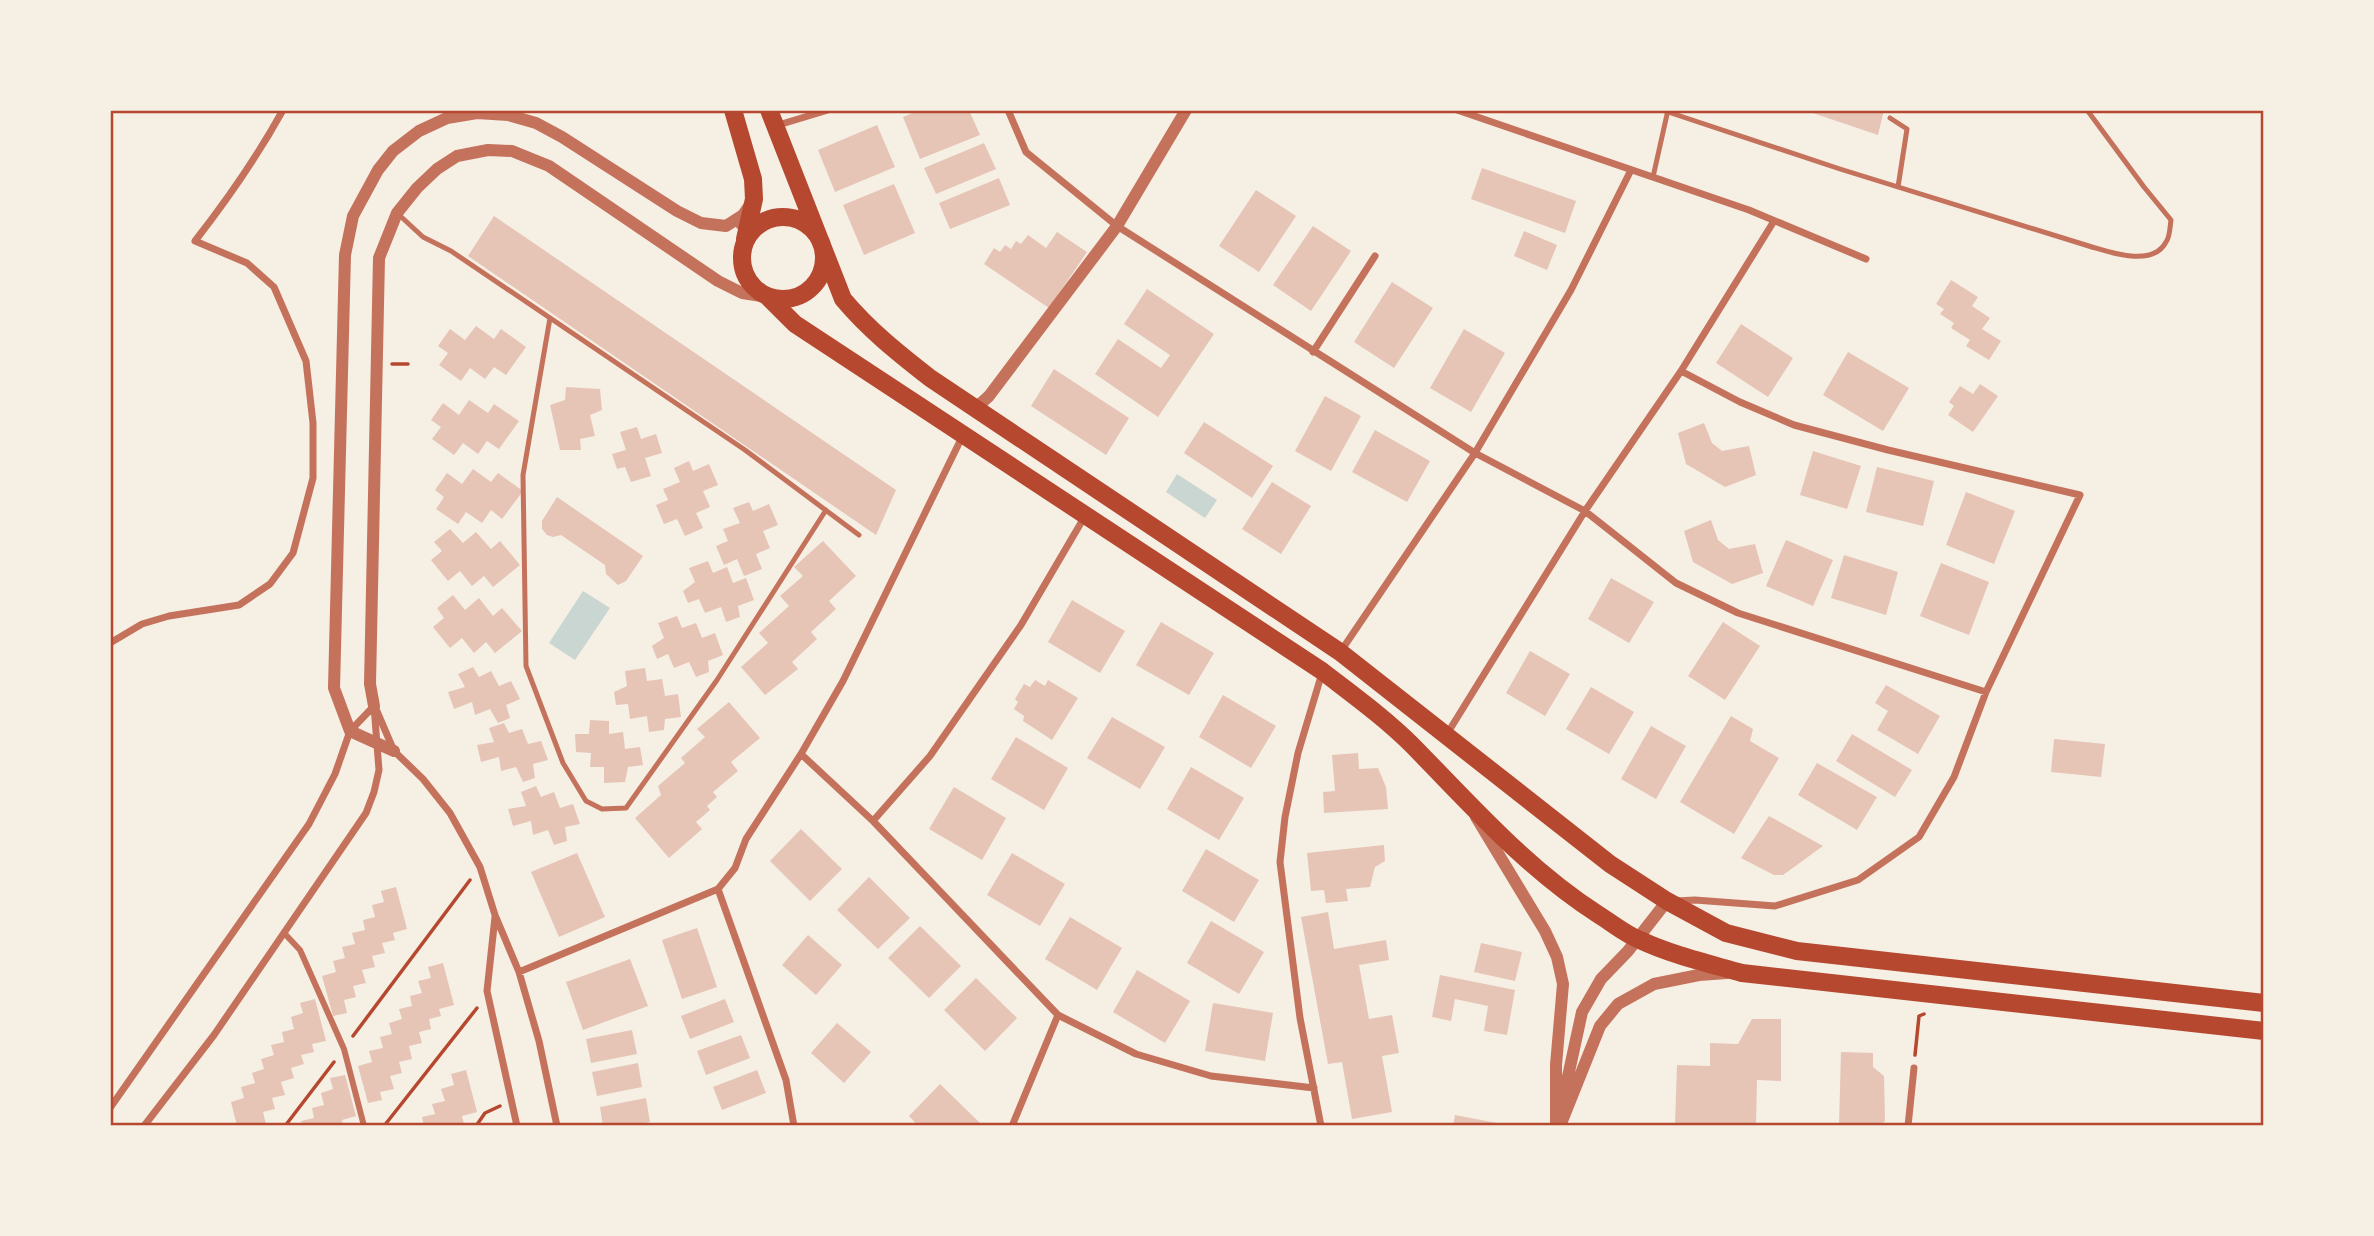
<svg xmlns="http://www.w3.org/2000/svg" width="2374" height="1236" viewBox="0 0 2374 1236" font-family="Rubik,sans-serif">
<rect width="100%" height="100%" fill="#f6efe4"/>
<path fill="#c9d6d2" d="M1177,474l40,26 -12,18 -39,-26z
M583,591l27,17 -35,52 -26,-17z"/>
<path fill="#e6c5b7" d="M920,110h49l11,25 -60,24 -17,-42z
M1804,110h80l-6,25z
M877,125l18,42 -60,25 -17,-42z
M984,143l12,26 -60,25 -12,-26z
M1482,168l94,33 -11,32 -94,-34z
M999,178l11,27 -60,24 -11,-26z
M894,184l21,49 -51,22 -21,-50z
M1256,190l40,26 -37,56 -40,-26z
M494,216l402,274 -20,45 -408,-279z
M1313,226l38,25 -40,60 -38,-26z
M1524,231l33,14 -10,25 -33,-14z
M1057,232l30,20 -38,56 -65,-44 10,-16 6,4 5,-7 6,4 5,-8 5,3 7,-9 18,13z
M1951,280l27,17 -6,9 18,12 -8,11 19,12 -12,19 -23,-14 4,-6 -19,-12 3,-5 -14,-9 4,-5 -8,-5z
M1392,282l41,26 -39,60 -40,-26z
M1147,289l67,45 -56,83 -63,-43 23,-35 43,29 9,-13 -46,-31z
M1741,324l52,34 -25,39 -52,-34z
M476,326l18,13 7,-10 25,18 -20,28 -12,-8 -9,12 -15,-11 -9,13 -22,-16 9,-12 -10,-7 12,-17 15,11z
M1464,329l41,24 -34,59 -41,-24z
M1848,352l61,36 -26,43 -60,-36z
M1054,369l75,49 -23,37 -75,-49z
M1980,384l18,12 -25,36 -25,-17 6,-9 -5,-4 11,-16 13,8z
M566,387l34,2 2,21 -12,5 5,21 -15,3 1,11h-21l-10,-45 15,-5z
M1325,396l36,20 -30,55 -36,-20z
M469,400l19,13 6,-9 25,17 -20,28 -12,-8 -9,13 -15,-11 -9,12 -22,-16 9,-12 -10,-7 12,-17 16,12z
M1204,422l69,44 -21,32 -68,-45z
M1704,423l8,20 10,8 27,-5 7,29 -31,12 -39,-23 -8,-31z
M637,427l4,12 15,-5 6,19 -17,5 6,18 -20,6 -6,-15 -8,2 -5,-15 14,-4 -6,-18z
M1375,430l55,31 -23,41 -55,-30z
M1813,451l48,15 -14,43 -47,-14z
M689,461l4,10 16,-7 9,21 -15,6 7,16 -14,6 7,15 -18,8 -8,-17 -13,5 -8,-19 12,-5 -5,-11 17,-7 -6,-14z
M1877,467l57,14 -11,45 -57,-14z
M473,469l18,13 7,-9 25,18 -21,28 -11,-9 -9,13 -16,-11 -8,12 -22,-15 8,-12 -9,-7 12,-17 15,11z
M1272,482l39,24 -30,48 -39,-25z
M1966,492l49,19 -21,53 -48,-19z
M557,497l86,59 -17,25 -8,4 -12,-11 -1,-9 -44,-30 -8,2 -6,-2 -5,-6v-8z
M749,502l4,9 16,-7 9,21 -15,6 7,17 -14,6 6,15 -18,7 -7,-17 -13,6 -8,-19 12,-5 -5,-12 17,-6 -7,-15z
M1711,520l7,20 11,9 26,-5 8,29 -31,11 -39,-22 -9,-31z
M450,529l13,14 13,-11 15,17 9,-8 20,24 -27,22 -9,-11 -12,10 -12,-15 -12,10 -17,-21 11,-9 -8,-9z
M1786,540l47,20 -20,46 -47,-20z
M823,541l33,35 -27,25 7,8 -25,23 6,7 -25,23 6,7 -33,26 -24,-28 27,-24 -9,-10 30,-27 -9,-10 23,-20 -9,-9z
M1844,555l54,17 -12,43 -55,-17z
M708,561l5,12 14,-6 6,16 13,-5 8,22 -16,6 2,11 -14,5 -5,-15 -16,6 -6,-14 -11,4 -5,-12 12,-9 -6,-14z
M1941,563l48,19 -20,53 -49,-19z
M1611,578l43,24 -25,41 -41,-24z
M453,595l12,15 14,-12 14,18 9,-8 20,23 -27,22 -9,-11 -12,11 -12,-15 -12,10 -17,-21 11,-9 -7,-10z
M1072,600l53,31 -25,42 -52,-31z
M677,616l5,12 14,-5 6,15 13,-5 8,22 -15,6 1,11 -13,5 -7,-15 -15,6 -6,-14 -11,5 -5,-13 12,-8 -6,-15z
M1161,622l53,31 -25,42 -53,-30z
M1723,622l37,24 -35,54 -37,-24z
M1530,651l40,23 -25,42 -39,-23z
M473,667l6,10 12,-6 8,15 12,-5 9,18 -14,6 4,13 -12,5 -8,-14 -15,6 -3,-13 -18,7 -6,-17 17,-5 -7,-13z
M645,668l2,13 15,-2 3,17 13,-2 3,23 -16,2 -1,11 -15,2 -2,-16 -17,3 -2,-15 -12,1 -2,-13 13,-6 -2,-15z
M1035,680l10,6 3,-6 30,18 -26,42 -29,-19 1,-5 -10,-7 4,-7 -3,-3 9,-15 6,3z
M1886,685l54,31 -22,38 -41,-24 11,-19 -13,-8z
M1591,687l43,25 -25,42 -43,-25z
M1223,695l53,31 -25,42 -52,-31z
M729,702l31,36 -29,24 7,9 -25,21 4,5 -10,9 3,4 -14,12 6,7 -33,29 -34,-40 26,-23 -3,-9 27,-23 -4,-5 24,-21 -8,-8z
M1731,716l22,13 -3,12 29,17 -45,76 -54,-32z
M1112,717l53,30 -25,42 -53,-31z
M590,720l19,1v13l14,-2 2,17 15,-2 3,18 -15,2 -3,15 -21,1v-16h-14l1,-14 -15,-1 -1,-18h14z
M504,723l5,10 13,-4 6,15 13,-3 7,19 -15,4 2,14 -12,4 -7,-15 -15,4 -2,-14 -18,5 -4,-17 17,-3 -5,-14z
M1651,726l35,20 -30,53 -35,-20z
M1852,734l60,36 -17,27 -59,-36z
M1016,737l52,31 -24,42 -53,-31z
M2054,739l51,5 -4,33 -50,-5z
M1358,753l1,16 19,-1 8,19 2,22 -64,4 -1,-21 12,-1 -3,-36z
M1817,763l60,34 -20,33 -59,-35z
M1191,767l53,31 -25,42 -52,-31z
M536,786l5,11 13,-5 6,16 13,-4 7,20 -15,3 2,14 -13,4 -6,-15 -15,5 -2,-14 -18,5 -5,-17 18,-3 -5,-14z
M954,787l52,31 -24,42 -53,-31z
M1769,816l54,30 -40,29h-9l-33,-17z
M801,829l41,40 -32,32 -40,-40z
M1384,845l1,16 -10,6 -5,20 -24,2 2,12 -22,2 -2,-13 -13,1 -4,-38z
M1206,849l53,31 -25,42 -52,-31z
M577,853l28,64 -46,20 -28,-65z
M1012,853l53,31 -25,42 -53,-31z
M869,877l41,41 -32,31 -41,-39z
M396,887l11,42 -14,4 2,7 -13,3 3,10 -13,3 3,11 -13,3 4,13 -13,3 3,11 -12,3 3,13 -14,3 -11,-40 14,-4 -3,-11 12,-3 -3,-11 13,-3 -3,-11 13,-3 -2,-10 12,-3 -3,-12 12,-3 -3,-11z
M1328,912l6,37 52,-9 3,20 -30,5 10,54 23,-4 7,38 -17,3 10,56 -40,7 -10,-57 -14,2 -27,-147z
M1070,917l52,31 -25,42 -52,-31z
M1211,921l53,31 -25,42 -52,-31z
M920,926l41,40 -32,32 -41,-40z
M697,928l20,59 -35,12 -20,-59z
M808,935l34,30 -26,30 -34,-30z
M1481,943l41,9 -7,29 -41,-9z
M630,959l18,47 -65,24 -17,-48z
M443,963l11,42 -15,4 2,7 -12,3 2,10 -12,3 3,11 -13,3 3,13 -13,3 3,11 -12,3 4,13 -14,3 2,8 -14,3 -10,-37 14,-4 -3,-11 14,-3 -3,-11 12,-3 -3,-11 13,-4 -3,-10 13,-3 -2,-10 12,-3 -4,-12 13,-3 -3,-11z
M1137,970l53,31 -25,42 -52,-31z
M1440,975l75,15 -8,45 -23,-4 4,-25 -33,-7 -4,22 -19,-4z
M976,978l41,40 -32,33 -41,-41z
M315,999l11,42 -14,3 2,8 -13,3 3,9 -13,4 3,10 -13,4 4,13 -13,3 3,11 -12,3 3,12 -29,2 -6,-24 13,-4 -3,-11 14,-4 -3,-10 12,-4 -3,-10 13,-4 -3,-10 13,-3 -2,-10 12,-3 -3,-12 12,-4 -3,-10z
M725,999l9,23 -44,17 -9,-23z
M1213,1003l60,10 -8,48 -60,-10z
M1752,1019h29v62l-24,-1 -1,46 -81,-2 2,-59 33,1v-23l28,1z
M837,1023l34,29 -27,31 -33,-30z
M632,1030l5,24 -46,9 -5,-24z
M741,1035l9,23 -44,17 -9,-24z
M1841,1052l32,1v14l11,9 1,45 -6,5h-40z
M638,1063l4,24 -45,9 -5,-24z
M466,1070l11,42 -15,4 2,8 -7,2h-33l-2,-9 13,-3 -3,-10 13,-3 -4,-12 13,-4 -3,-11z
M757,1070l9,23 -44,17 -9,-23z
M345,1075l11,41 -14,4 1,6h-40l-2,-5 13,-3 -2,-10 12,-3 -3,-12 12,-4 -3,-11z
M940,1084l41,40 -1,2h-62l-9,-10z
M646,1098l4,24 -19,4h-28l-3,-19z
M1455,1115l42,8v3h-44z"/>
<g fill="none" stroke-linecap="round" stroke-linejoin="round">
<path stroke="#b5482f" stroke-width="3.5" d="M392,364h16
M353,1036l117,-156
M1915,1055l4,-39 5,-2
M285,1126l49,-64
M384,1126l93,-118
M476,1126l9,-13 15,-7"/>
<path stroke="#c5725c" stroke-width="5" d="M1662,110l178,59 252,78c20,6 61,20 74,-5 4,-5 4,-16 5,-22l-27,-33 -57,-77
M1890,118l17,11 -9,58
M1653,177l15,-67
M397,213l26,24 28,14 294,199 114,85
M550,318l-27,157 3,191 37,97 23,38 16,8 24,-1 91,-128 109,-170"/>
<path stroke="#c5725c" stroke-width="6" d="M285,934l15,16 44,99 20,77"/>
<path stroke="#c5725c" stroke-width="7" d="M1008,110l18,42 91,74 358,227 110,58 91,72 62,30 248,79
M1457,110l292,100 117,49
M775,126l53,-16
M1313,352l62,-96
M110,643l32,-19 27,-8 70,-11 31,-21 23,-31 20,-75v-55l-7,-62 -32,-74 -27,-24 -52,-22c32,-41 62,-84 88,-131
M1341,651l134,-198 96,-163 60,-120
M376,709l18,42 29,28 27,34 30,54 15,48 24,57 20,69 18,85
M1447,734l138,-223 96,-140 93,-150
M801,754l72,67 185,194 78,39 75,22 103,12
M873,821l57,-65 91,-131 64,-109
M1676,901l19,-1 80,6 83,-26 61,-43 35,-60 32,-85 94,-197 -192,-45 -94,-25 -54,-23 -59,-31
M495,917l-8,74 30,135
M519,972l199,-83
M110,1108l199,-284 26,-50 15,-43 24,-25
M144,1126l70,-91 152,-222 8,-21 5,-22 -5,-64
M794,1126l-8,-46 -68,-191 17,-21 11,-29 55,-85 42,-73 120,-246
M1012,1126l46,-111
M1321,1126l-21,-108 -20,-156 5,-45 13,-64 24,-80
M1908,1126l6,-58"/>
<path stroke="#c5725c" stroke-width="12" d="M741,224l31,-5
M977,407l12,-11 128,-170 69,-116
M374,706l-4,-22 9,-426 18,-45 20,-25 20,-19 20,-13 31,-6 24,1 37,15 169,115 24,12 26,4
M394,751l-44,-20 -16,-43 11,-433 8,-39 25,-46 15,-19 26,-20 28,-13 30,-5 31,2 28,8 26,14 115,74 24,12 25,3 17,-11 7,-10
M1476,817l69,114 12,26 6,27 -7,81v61
M1562,1104l20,-92 19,-33 27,-28 39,-50
M1560,1126l40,-100 18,-22 36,-20 45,-9 28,-2"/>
<path stroke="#b5482f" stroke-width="18" d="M733,110l20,69 1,20 -9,40
M769,110l74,189c26,31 55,54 87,79l410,274 270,212 57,37 59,32 71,18 467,52
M742 258a41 41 0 1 1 82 0a41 41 0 1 1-82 0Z
M768,297l27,27 527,347c31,24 63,47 91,75 59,60 114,123 186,169 13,8 26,19 41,25 32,15 67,23 102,33l522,58"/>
</g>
<rect width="2374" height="1236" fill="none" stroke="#f6efe4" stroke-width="224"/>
<rect x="112" y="112" width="2150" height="1012" fill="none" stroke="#b5482f" stroke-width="2.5"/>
</svg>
